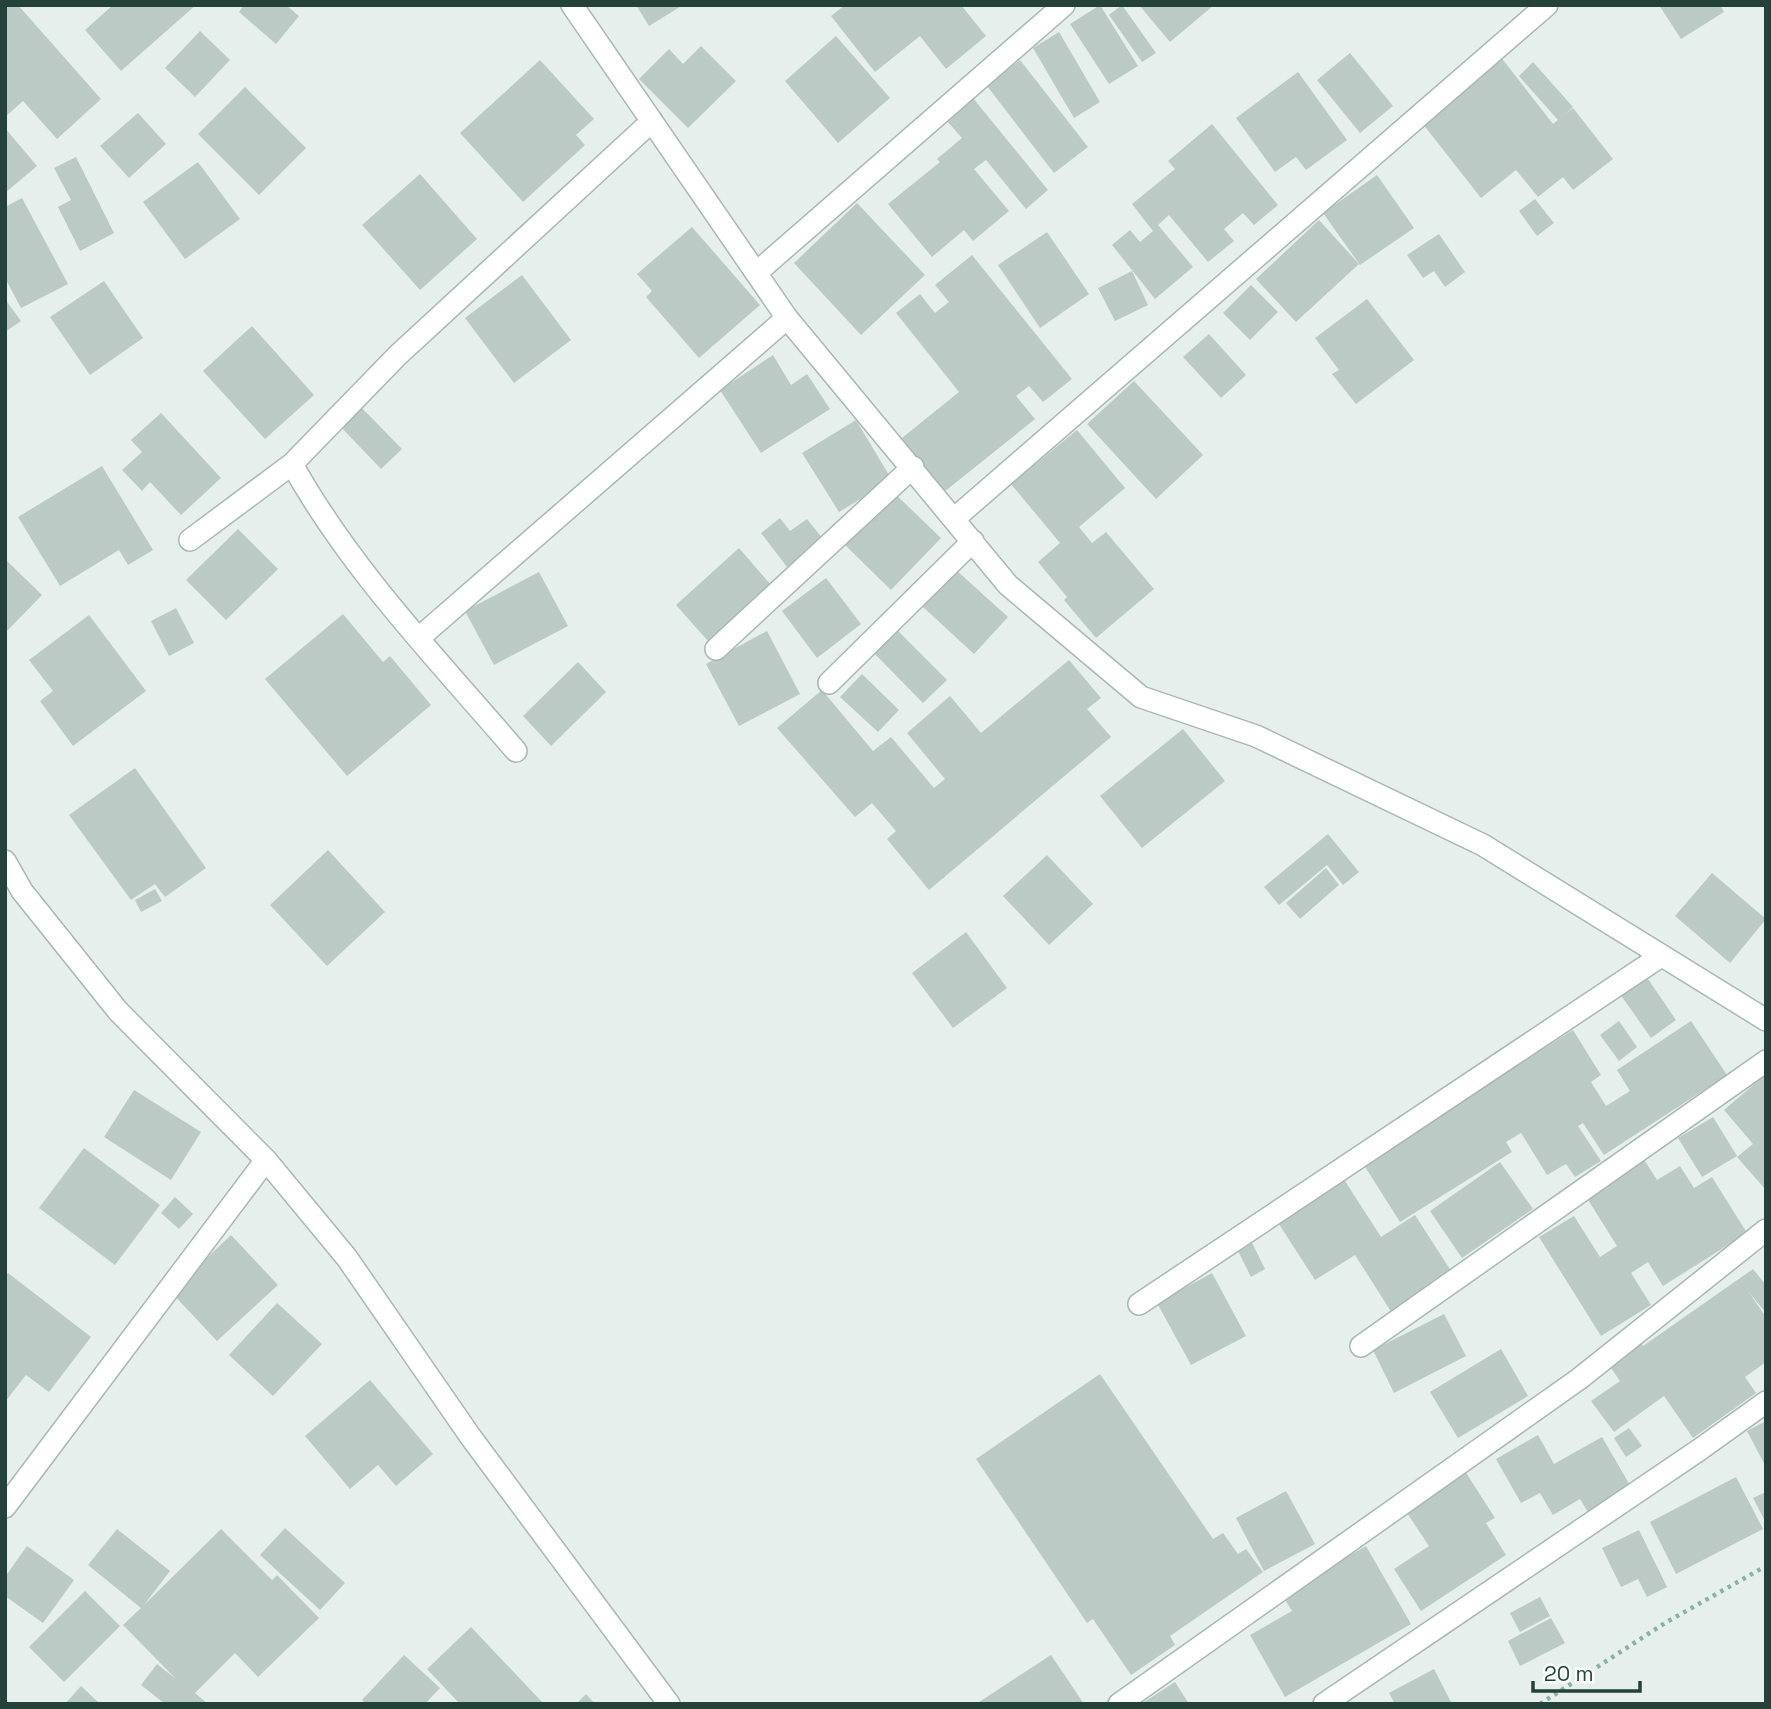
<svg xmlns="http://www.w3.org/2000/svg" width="1771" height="1709" viewBox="0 0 1771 1709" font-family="'Space Grotesk',sans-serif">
<rect width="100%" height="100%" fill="#e6efeb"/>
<path fill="#bbcac4" d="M5,5h13l83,94 -44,40 -34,-38 -18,16z
M113,5h83l-75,66 -36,-41z
M244,5h42l13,11 -23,28 -37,-32z
M636,5h47l-34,21z
M845,5h116l25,31 -40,33 -26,-33 -45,36 -44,-56z
M1100,5l38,61 -29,18 -39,-60z
M1122,5l34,48 -14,9 -33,-47z
M1139,5h75l-44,37z
M1659,5h61l4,7 -43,27z
M200,31l30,29 -35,37 -30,-29z
M1059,32l41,70 -26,16 -41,-70z
M836,36l54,62 -52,45 -53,-62z
M701,46l35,35 -48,47 -49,-49 30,-30 14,15z
M1350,53l43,53 -33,27 -43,-53z
M1500,56l53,68 5,-4 -39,-44 14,-14 40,45 -8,7 8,-6 40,51 -40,31 -10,-13 -25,20 -22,-27 -35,28 -62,-79z
M540,60l54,59 -18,16 9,10 -62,57 -63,-69z
M1020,60l68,87 -34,26 -67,-87z
M1298,72l49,68 -41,30 -10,-13 -21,15 -39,-54z
M245,87l61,61 -47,47 -61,-61z
M973,98l75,92 -22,19 -40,-49 -12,9 35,42 -36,30 -9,-11 -32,27 -44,-53 52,-42 -3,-3 25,-21 -16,-18z
M138,113l28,31 -37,34 -29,-32z
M1212,124l66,81 -24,20 -11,-12 -19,16 10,12 -26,21 -39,-47 -11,10 35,42 -38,32 -43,-54 18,-15 10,12 13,-11 -21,-27 43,-35 -7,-8z
M5,128l32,38 -32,27z
M76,157l38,76 -34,18 -22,-44 13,-7 -17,-32z
M198,162l42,57 -55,40 -42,-57z
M420,174l57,65 -57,51 -58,-65z
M1377,175l37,53 -54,37 -37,-52z
M22,198l46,86 -47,24 -16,-30v-71z
M1535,199l19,24 -17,13 -18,-25z
M857,203l68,72 -64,60 -67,-72z
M1319,220l40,44 -63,58 -40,-43z
M692,227l68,78 -61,53 -53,-61 6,-6 -15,-17z
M1047,232l42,62 -49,34 -42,-63z
M1439,234l26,38 -20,15 -11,-16 -11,7 -16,-23z
M972,255l100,124 -29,23 -14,-16 -13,10 19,23 -91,73 -42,-54 57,-46 -63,-79 24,-19 15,19 14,-11 -14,-17z
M1132,271l16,34 -33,16 -17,-33z
M522,275l49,65 -57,43 -49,-65z
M104,281l39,57 -53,37 -40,-58z
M1251,285l27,27 -28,28 -27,-27z
M5,299l16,22 -16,11z
M1367,299l47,61 -58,44 -24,-30 7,-4 -24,-32z
M252,326l62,69 -49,44 -62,-68z
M1209,334l37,41 -25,23 -38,-41z
M773,355l18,30 16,-11 23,35 -69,44 -41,-63z
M1134,381l69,74 -47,44 -69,-75z
M359,405l43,44 -21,20 -42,-44z
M161,413l60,65 -40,37 -31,-33 -8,9 -20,-21 20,-18 -11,-12z
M856,420l36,60 -53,32 -37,-59z
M1077,430l48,58 -46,39 13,16 14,-11 48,57 -58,49 -32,-38 3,-3 -29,-35 22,-19 -49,-59z
M102,466l51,84 -25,15 -9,-15 -59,36 -42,-69z
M892,491l49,47 -50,52 -49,-48z
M780,518l10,13 17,-12 16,20 -36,28 -26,-34z
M238,529l40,40 -52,51 -40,-40z
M739,548l32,37 -63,56 -32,-36z
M5,559l37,36 -37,38z
M956,570l52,47 -34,37 -51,-47z
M539,572l29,54 -74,39 -29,-54z
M826,578l35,46 -44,34 -35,-47z
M176,608l18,35 -25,13 -18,-35z
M343,614l40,48 7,-6 41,49 -84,71 -82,-97z
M89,615l57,76 -73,55 -33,-45 13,-10 -24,-31z
M896,629l51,51 -24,23 -50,-51z
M767,631l33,63 -61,32 -33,-62z
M1069,660l32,38 -14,11 24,28 -182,153 -42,-51 9,-8 -24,-28 -17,14 -78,-89 45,-38 51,61 18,-14 43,51 11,-9 -38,-46 43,-37 31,37z
M578,662l28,30 -55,54 -28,-30z
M862,674l37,36 -21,22 -38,-35z
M1183,729l42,52 -83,67 -42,-52z
M135,768l71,100 -41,29 -10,-13 -24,16 -62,-85z
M1328,834l31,38 -16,13 -16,-20 -48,40 -15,-18z
M328,850l57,62 -58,54 -57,-61z
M1047,855l46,49 -44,41 -46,-49z
M1326,868l13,17 -39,34 -14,-16z
M1712,873l54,46 -36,44 -55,-47z
M155,889l7,12 -21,11 -6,-12z
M966,932l41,56 -54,40 -41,-55z
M1646,976l30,44 -25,18 -31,-44z
M1619,1021l18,26 -18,14 -19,-26z
M1691,1021l36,54 -123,80 -21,-32 -5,3 23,35 -26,16 -9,-13 -19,11 -26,-42 -15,9 6,10 -112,70 -38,-60 211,-132 28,45 -10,7 15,24 24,-15 -13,-21z
M1766,1074v116l-29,-33 16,-13 -29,-34z
M134,1090l67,42 -30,48 -67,-43z
M1713,1117l24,39 -35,21 -24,-39z
M84,1148l76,57 -45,60 -76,-57z
M1643,1158l14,22 23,-14 14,22 18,-11 35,56 -84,53 -15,-24 -17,11 20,32 -50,31 -62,-99 35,-21 26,41 17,-11 -32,-51z
M1500,1162l33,47 -71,49 -32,-47z
M1343,1178l38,59 34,-22 38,59 -61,39 -37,-58 -40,25 -38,-59z
M175,1197l18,17 -14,15 -18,-16z
M231,1235l47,50 -61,56 -46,-49z
M1252,1243l13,26 -14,8 -13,-26z
M1753,1269l13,16v28l-18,-22 18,26v45l-21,15 11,16 -63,45 -29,-42 -50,36 -23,-31 29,-20 -11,-16 32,-22 2,3z
M8,1273l83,64 -42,55 -23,-17 -21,27v-126z
M1212,1273l34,63 -55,29 -34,-62z
M277,1303l45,41 -49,52 -44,-41z
M1444,1314l22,42 -72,37 -21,-43z
M1501,1349l27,47 -70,42 -28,-46z
M1100,1374l113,165 10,-6 15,21 8,-5 17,23 -93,64 5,9 -44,30 -38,-56 -6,4 -111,-164z
M370,1380l63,74 -37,32 -18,-21 -28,24 -45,-53z
M1766,1421v46l-19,-36z
M1629,1428l13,18 -16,11 -12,-19z
M1538,1435l16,29 48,-27 32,55 -43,25 -11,-18 -27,16 -13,-22 -19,10 -25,-44z
M1463,1468l32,50 -9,5 20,32 -85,56 -27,-42 35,-23 -26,-39z
M1736,1477l27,52 -87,45 -26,-52z
M1286,1491l29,53 -51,27 -28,-53z
M1766,1492v31l-13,-25z
M285,1528l60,55 -25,27 -60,-55z
M117,1529l53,42 -26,34 77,-76 51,51 5,-5 42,43 -61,59 -23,-24 -40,40 13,11h-43l-24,-19 16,-21 19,15 -53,-54 18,-17 -53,-43z
M1639,1530l28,57 -20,10 -9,-18 -17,8 -19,-39z
M27,1546l47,34 -31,43 -38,-27v-19z
M1366,1546l45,78 -126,73 -35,-62 42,-24 -10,-16z
M85,1591l35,35 -56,56 -35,-35z
M1540,1597l10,19 -30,16 -10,-19z
M1551,1618l14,25 -45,23 -12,-25z
M471,1627l73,77h-84l-33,-35z
M404,1655l36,33 -15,16h-59l-4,-4z
M1051,1655l33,49h-108z
M1434,1669l18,35h-57l-6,-11z
M1175,1682l14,22h-48z
M81,1686l19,18h-35z
M586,1694l9,10h-19z"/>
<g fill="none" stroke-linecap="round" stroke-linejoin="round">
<defs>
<path id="minor" d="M572,5l215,313 221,267 133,112 115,39 227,109 283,175
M756,273l308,-268
M955,518l592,-513
M190,540l102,-76
M420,637l367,-319
M716,649l197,-182
M829,683l144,-142
M516,751c-78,-91 -166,-182 -224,-287l106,-109 254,-234
M5,861l17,30 96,120 148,149 81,98 123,178 199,268
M1139,1304l522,-348
M1361,1346l405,-285
M5,1507l261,-347
M1119,1704l460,-325 187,-149
M1324,1704l375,-254 67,-48"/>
</defs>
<use href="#minor" stroke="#a8b8b2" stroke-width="24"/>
<path stroke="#86b3a5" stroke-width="4.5" stroke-dasharray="3.5 5" stroke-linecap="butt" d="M1540,1704l125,-81 101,-57"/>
<use href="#minor" stroke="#fff" stroke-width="21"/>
</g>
<rect width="1771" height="1709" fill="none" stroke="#24423a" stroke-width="14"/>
<path d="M1533 1681v10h107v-10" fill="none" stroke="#24423a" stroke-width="3.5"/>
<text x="1544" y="1681" font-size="21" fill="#24423a" stroke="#f7fbf9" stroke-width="5" paint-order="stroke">20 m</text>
</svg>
